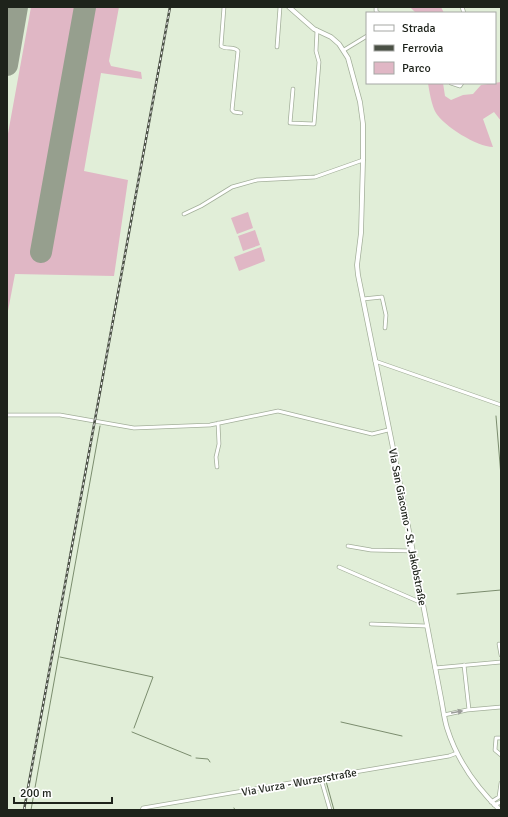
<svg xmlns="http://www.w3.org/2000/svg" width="508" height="817" viewBox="0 0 508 817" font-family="Signika,sans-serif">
<rect width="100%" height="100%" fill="#e1eed8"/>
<path fill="#e0b7c5" d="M31,7h88l-10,54 2,5 30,6 1,7 -41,-6 -17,98 44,9 -14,96 -99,-2 -8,42v-177z
M410,7h31l3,6h-28z
M501,82v39l-7,-9 -11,7 10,28c-16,0 -49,-21 -57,-34 -4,-6 -7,-23 -8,-30h15l2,13 6,4 12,-5 10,-1 8,-9z
M248,212l5,16 -16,6 -6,-16z
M255,230l5,15 -17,6 -5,-15z
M261,247l4,14 -26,10 -5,-14z"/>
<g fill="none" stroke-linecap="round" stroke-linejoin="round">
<path stroke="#7b8d6e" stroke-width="1" d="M496,416l5,60
M457,594l44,-4
M60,657l93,20 -19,51
M341,722l61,14
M132,732l59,24
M196,758l12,1 2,3
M326,781l8,29
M234,808l1,2
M31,810l69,-384"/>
<path stroke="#969f8e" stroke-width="9" d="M7,41h4"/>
<path stroke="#969f8e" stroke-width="22" d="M7,65l10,-58
M41,252l44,-245"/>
<defs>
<path id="minor" d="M224,7l-3,39c5,4 13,0 17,5l-6,59 2,2 7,1
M376,7v4l2,2
M462,7l2,6
M277,47l3,-40
M344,50l23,-14
M451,83l9,3 2,-3
M293,89l-3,34 24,1 5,-62 -3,-11 1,-21
M184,214l17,-8 31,-19 25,-7 58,-3 48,-17
M363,299l19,-2 4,18 -1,13
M375,361l126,44
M7,415h53l74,13 76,-3 68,-14 94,23 16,-4
M217,467l-1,-10 3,-13 -1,-21
M348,546l23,4 42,1
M339,567l83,36
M371,624l55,2
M499,644l2,11
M464,665l5,45
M435,668l66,-6
M444,715l23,-5 34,-3
M501,738h-5l-1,12 6,5
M321,779l9,31
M491,802l8,-5 2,-14
M494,805l7,-3
M142,810l1,-2 306,-52 8,-3"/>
<path id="tertiary" d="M289,7l25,22 17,8 8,7 9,14 12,44 3,22v36l-2,73 -4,32 1,10 36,178 47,245c2,10 3,20 6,30 10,32 29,59 53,82"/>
</defs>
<use href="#minor" stroke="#a3af9a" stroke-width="4.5"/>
<use href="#tertiary" stroke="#a3af9a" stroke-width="5.5"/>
<use href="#minor" stroke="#fff" stroke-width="3"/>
<use href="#tertiary" stroke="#fff" stroke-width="4"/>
<defs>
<path id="rail" d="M24,810l146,-803"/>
</defs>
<use href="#rail" stroke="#4a5045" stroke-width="2.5"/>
<use href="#rail" stroke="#fff" stroke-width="1" stroke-dasharray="3" stroke-linecap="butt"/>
</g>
<defs><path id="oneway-solid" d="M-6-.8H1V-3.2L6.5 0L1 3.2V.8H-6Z"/></defs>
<use fill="#9a9c98" href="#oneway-solid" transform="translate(457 712) rotate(-10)"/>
<g text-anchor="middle" stroke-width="3.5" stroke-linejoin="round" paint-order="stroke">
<g font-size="11" fill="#1e231b" stroke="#fff">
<text transform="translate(408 527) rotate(79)" y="4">Via San Giacomo - St. Jakobstraße</text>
<text transform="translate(299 782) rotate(-10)" y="4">Via Vurza - Wurzerstraße</text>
</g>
</g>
<rect width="508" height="817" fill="none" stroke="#1e231b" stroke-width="16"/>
<rect x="366" y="12" width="130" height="72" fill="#ffffff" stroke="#a5a7a4"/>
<rect x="374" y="25" width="20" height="6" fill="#ffffff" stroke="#a5a7a4"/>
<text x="402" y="32" font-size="12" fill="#1e231b">Strada</text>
<rect x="374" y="45" width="20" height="6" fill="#4a5045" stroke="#a5a7a4"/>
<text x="402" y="52" font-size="12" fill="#1e231b">Ferrovia</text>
<rect x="374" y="62" width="20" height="12" fill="#e0b7c5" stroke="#a5a7a4"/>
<text x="402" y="72" font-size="12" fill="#1e231b">Parco</text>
<path d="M14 797v6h98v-6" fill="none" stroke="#1e231b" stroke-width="2"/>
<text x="20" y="797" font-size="12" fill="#1e231b" stroke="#ffffff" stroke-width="3" paint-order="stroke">200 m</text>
</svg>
